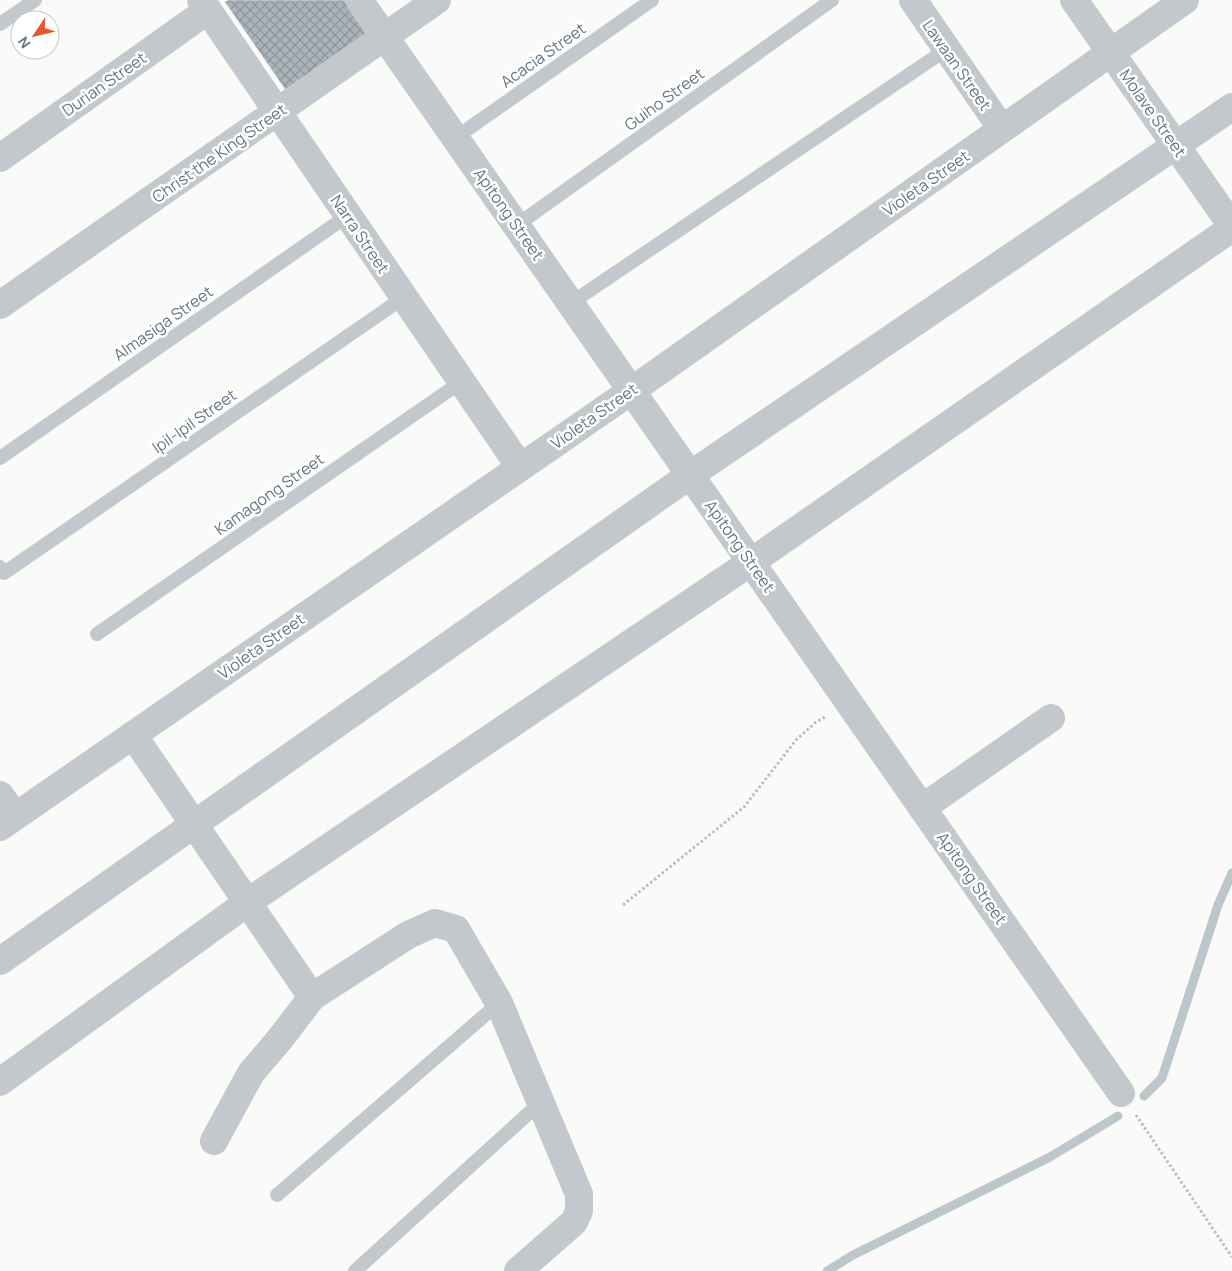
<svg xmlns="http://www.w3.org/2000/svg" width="1232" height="1271" viewBox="0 0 1232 1271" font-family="Manrope,sans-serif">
<defs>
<pattern id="building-cross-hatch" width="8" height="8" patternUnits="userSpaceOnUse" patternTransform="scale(1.25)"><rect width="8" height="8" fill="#aab3b9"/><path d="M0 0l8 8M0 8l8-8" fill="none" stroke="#8e969c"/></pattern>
</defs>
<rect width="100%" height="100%" fill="#fafaf8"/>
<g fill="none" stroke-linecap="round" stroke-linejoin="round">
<path stroke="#bbc7cb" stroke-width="9" d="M1144,1096l18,-18 56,-173 14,-32
M827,1271l26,-16 197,-98 68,-41"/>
</g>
<path fill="url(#building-cross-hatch)" stroke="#dcdcda" d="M228,0h117l24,36 -82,56 -62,-90z"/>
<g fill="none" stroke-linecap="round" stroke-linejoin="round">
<path stroke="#bbbfc2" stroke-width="3" stroke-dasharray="2.5 2.5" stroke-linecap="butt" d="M623,905l121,-98 52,-67 20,-18 9,-5
M1136,1115l96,142"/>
<path stroke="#c3c8cc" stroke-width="14" d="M0,24l35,-24
M455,138l197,-138
M517,225l315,-225
M571,303l376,-254
M0,458l347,-242
M0,567l4,6 399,-275
M97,634l364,-252
M277,1195l222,-192
M355,1271l186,-169"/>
<path stroke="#c3c8cc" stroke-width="28" d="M201,0l319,467
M359,0l762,1093
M913,0l89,129
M1074,0l158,226
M0,158l208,-148
M0,305l437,-305
M133,735l179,262 96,-62 27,-12 21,6 43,74 80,191v17l-5,11 -56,49
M0,795l15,21
M922,808l129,-90
M0,827l631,-436 554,-391
M0,961l690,-486 542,-368
M0,1082l248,-180 503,-340 481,-334
M214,1141l37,-68 29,-34 32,-42"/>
</g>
<g text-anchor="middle" stroke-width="5" stroke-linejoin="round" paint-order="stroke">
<g font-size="16" fill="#657683" stroke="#fff">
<text transform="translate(543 55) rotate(-35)" y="6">Acacia Street</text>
<text transform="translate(957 65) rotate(55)" y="6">Lawaan Street</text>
<text transform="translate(104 84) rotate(-35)" y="6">Durian Street</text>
<text transform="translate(664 99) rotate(-36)" y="6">Guiho Street</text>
<text transform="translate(1153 113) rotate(55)" y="6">Molave Street</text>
<text transform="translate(219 153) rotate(-35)" y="6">Christ the King Street</text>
<text transform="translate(926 183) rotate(-35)" y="6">Violeta Street</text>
<text transform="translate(509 214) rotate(55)" y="6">Apitong Street</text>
<text transform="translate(360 234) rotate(56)" y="6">Narra Street</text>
<text transform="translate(163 323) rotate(-35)" y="6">Almasiga Street</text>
<text transform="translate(594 416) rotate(-35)" y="6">Violeta Street</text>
<text transform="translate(194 421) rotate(-35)" y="6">Ipil-Ipil Street</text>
<text transform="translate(269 494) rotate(-35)" y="6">Kamagong Street</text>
<text transform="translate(740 546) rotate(55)" y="6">Apitong Street</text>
<text transform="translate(261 646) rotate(-35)" y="6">Violeta Street</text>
<text transform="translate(972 878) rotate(55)" y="6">Apitong Street</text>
</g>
</g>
<g transform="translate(35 35) rotate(235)"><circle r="24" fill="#ffffff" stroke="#c1c8cd"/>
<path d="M0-4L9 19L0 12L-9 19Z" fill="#e4572e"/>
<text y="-8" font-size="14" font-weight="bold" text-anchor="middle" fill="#657683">N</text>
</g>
</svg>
